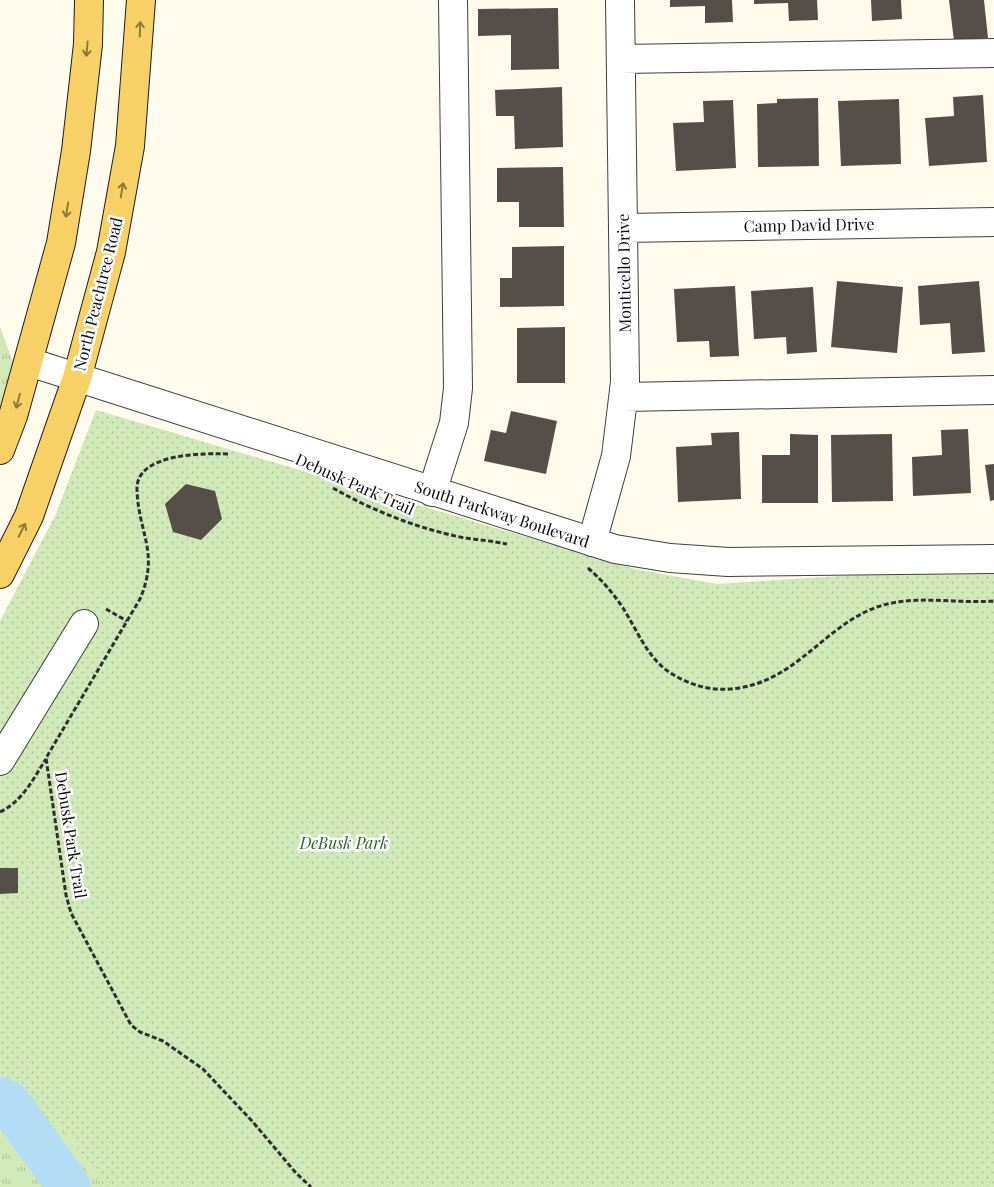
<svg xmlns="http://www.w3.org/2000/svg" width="994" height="1187" viewBox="0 0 994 1187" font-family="'Playfair Display',serif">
<defs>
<pattern id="grass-tufts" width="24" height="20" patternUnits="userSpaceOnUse" patternTransform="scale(1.25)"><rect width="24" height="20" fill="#d1e8b7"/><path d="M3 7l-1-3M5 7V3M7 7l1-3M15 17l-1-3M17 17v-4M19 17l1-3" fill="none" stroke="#b2c69c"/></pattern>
<pattern id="park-dots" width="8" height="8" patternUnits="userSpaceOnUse" patternTransform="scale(1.25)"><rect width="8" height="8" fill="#d1e8b7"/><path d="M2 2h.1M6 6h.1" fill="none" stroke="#b2c69c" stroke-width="1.8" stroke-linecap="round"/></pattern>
</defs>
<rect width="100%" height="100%" fill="#fffbed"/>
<path fill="url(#grass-tufts)" d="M0,327l22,59 -22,35z
M0,1091l65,39 39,57h-104z"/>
<path fill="url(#park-dots)" d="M96,410l539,159 82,15 187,-12 90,1v614h-890l-39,-57 -65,-39v-470l55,-105z"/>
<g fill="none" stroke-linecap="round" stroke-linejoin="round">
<path stroke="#b2ddf5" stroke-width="44" d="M0,1099l9,4 60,84"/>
</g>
<path fill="#554e49" d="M670,0h62l1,22 -28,1v-17l-35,1z
M754,0h63l1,20 -29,1 -1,-18 -34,1z
M871,0h30l1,19 -30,2z
M949,0h35l4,38 -34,3z
M558,8l1,61 -48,1v-35l-33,1v-27z
M562,87l1,60 -48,2 -1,-33h-18l-1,-26z
M983,95l4,67 -58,4 -4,-48 29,-2 -1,-19z
M818,98l1,68 -61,1 -1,-63 20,-1v-4z
M899,99l2,65 -60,2 -3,-65z
M733,100l3,68 -60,3 -3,-48 31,-1 -1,-21z
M563,167l1,60h-45v-25h-22v-34z
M564,246v60l-64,1v-29h12v-31z
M837,281l66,6 -6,66 -66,-6z
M979,281l6,71 -33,2 -2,-31 -30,2 -2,-39z
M735,286l4,70 -29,1 -1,-16 -32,1 -3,-53z
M813,287l4,65 -30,2 -1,-17 -32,2 -3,-48z
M565,327v56h-48v-55z
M511,411l46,10 -11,53 -62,-13 7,-31 15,3z
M968,429l3,64 -58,3 -1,-39 30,-2 -1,-25z
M739,432l2,67 -63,3 -2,-55 36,-2 -1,-12z
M790,434l28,1v68h-56v-48h28z
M892,434l1,67 -61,1 -1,-67z
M994,464v36l-4,1 -5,-36z
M186,484l29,7 7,28 -21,21 -28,-8 -8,-28z
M0,868h18v25l-18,1z"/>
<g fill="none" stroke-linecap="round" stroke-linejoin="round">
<defs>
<path id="minor" d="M621,59l373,-6
M623,228l371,-6
M29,362l586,187 55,9 58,4 266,-3
M624,397l370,-7
M432,492l22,-69 4,-35 -5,-388
M592,542l24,-86 9,-74 -5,-382
M0,761l84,-137"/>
<path id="major" d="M0,450l13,-34 48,-173 15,-92 12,-107 1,-44
M0,574l29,-58 48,-138 34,-126 19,-106 11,-146"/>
</defs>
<use href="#minor" stroke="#404040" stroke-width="30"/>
<use href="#major" stroke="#1e1e1e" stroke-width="30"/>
<path stroke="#2f2f2f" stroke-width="3" stroke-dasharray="5 2.5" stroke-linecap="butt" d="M228,454c-24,-1 -92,-1 -91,35 1,44 23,63 3,110l-94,159 20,137 5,18 60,112 9,7 23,9 40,28 49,52 44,52 15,14
M333,488c40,23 86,41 132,50 14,2 28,3 42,6
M588,568c14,12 25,25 35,40 14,22 24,49 46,64 18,12 40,19 61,17 65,-5 92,-62 147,-82 38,-13 78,-3 117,-6
M106,609l21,12
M0,812c23,-11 33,-33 46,-53"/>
<use href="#minor" stroke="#fff" stroke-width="28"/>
<use href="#major" stroke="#f7d165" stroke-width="28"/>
</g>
<defs><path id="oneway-shaft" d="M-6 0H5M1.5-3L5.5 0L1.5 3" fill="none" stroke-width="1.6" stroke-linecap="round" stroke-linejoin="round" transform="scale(1.25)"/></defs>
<g stroke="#8e793d">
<use href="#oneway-shaft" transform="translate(140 29) rotate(-88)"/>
<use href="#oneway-shaft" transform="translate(87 49) rotate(95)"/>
<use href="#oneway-shaft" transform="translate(122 190) rotate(-80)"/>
<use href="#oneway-shaft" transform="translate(67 210) rotate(99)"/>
<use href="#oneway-shaft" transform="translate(18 401) rotate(105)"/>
<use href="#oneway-shaft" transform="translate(22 530) rotate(-63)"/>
</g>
<g text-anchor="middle" stroke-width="5" stroke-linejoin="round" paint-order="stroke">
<g font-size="16" fill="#0d0d0d" stroke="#fff">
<text transform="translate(809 225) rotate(-1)" y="6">Camp David Drive</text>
<text transform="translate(624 273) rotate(-91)" y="6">Monticello Drive</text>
<text transform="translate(98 294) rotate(-76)" y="6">North Peachtree Road</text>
<text transform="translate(355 484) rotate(24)" y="6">Debusk Park Trail</text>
<text transform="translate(502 514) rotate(18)" y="6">South Parkway Boulevard</text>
<text transform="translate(71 835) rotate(81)" y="6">Debusk Park Trail</text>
</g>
<g font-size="16" font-style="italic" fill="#2d631e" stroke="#fff">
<text x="344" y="849">DeBusk Park</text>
</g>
</g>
</svg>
